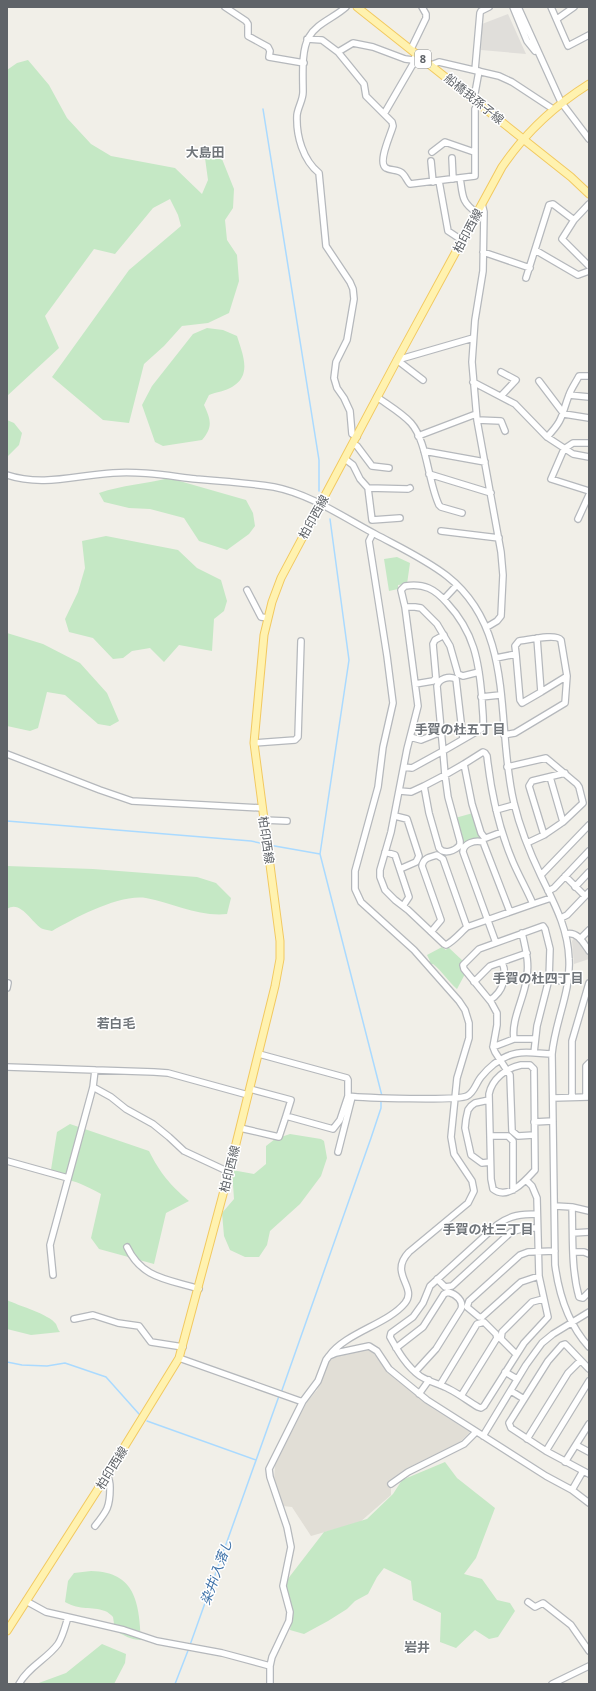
<svg xmlns="http://www.w3.org/2000/svg" width="596" height="1691" viewBox="0 0 596 1691" font-family="'Open Sans','Noto Sans JP',sans-serif">
<rect width="100%" height="100%" fill="#f1efe8"/>
<path fill="#e0deda" d="M508,14l18,40 -45,-4 1,-26z
M575,937l14,19v3l-15,5 -2,-23z"/>
<path fill="#e1ded6" d="M366,1349l6,2 15,21 45,36 38,24 -11,11 -47,23 -21,14v15l-31,27 -49,14 -19,-29 -9,-1 -9,-26 1,-15 32,-63 10,-12 5,-11 4,-13 5,-7 7,-4z"/>
<path fill="#c5e8c5" d="M28,60l21,25 18,33 24,26 20,12 64,12 27,26 6,-14 -3,-22 15,-4 14,35 -1,19 -8,12 2,20 10,15 2,26 -10,32 -21,10 -26,3 -18,20 -20,18 -15,59 -26,-3 -51,-43 77,-107 52,-44 -3,-11 -8,-16 -17,9 -38,46 -21,-5 -49,67 14,32 -52,48v-326l10,-7z
M207,328l16,2 14,6c5,17 16,39 -5,51 -6,4 -16,5 -23,8l-5,10c7,15 9,22 -2,35l-39,6 -8,-4 -13,-37 10,-19 41,-52z
M7,420l7,3 8,10 -3,12 -12,12z
M169,478l77,22 7,13 2,13 -6,8 -22,16 -28,-9 -15,-23 -34,-9 -21,-1 -25,-6 -5,-9c23,-8 47,-9 70,-15z
M106,536l72,14 19,18 24,12 6,21 -3,10 -10,8 -2,32 -33,-6 -15,17 -14,-14 -18,3 -9,7 -10,1 -20,-21 -24,-6 -4,-13 13,-27 7,-24 -3,-27z
M397,557l13,6 -3,21 -9,1v4l-9,2 -5,-32z
M7,633l36,11 37,19 27,30 12,28 -9,5 -12,-2 -33,-29 -18,-3 -9,36 -8,3 -23,-5z
M473,813l7,26 -17,5 -8,-26z
M7,866l86,3 104,8 19,6 15,15 -4,16c-28,3 -54,-11 -81,-16 -27,-4 -71,20 -94,33 -3,-1 -7,-1 -9,-2 -11,-5 -22,-30 -36,-20z
M442,947l4,3 2,-3 15,14 -4,4 6,9 -8,15c-9,-8 -15,-18 -24,-25l-4,1 -2,-2 3,-2 -3,-6z
M70,1124l79,27c11,22 21,34 40,50l-23,12 -12,51 -55,-15 -8,-11 10,-44c-9,-5 -22,-12 -33,-14 -9,-1 -9,1 -18,-4l7,-44z
M290,1134l31,5 3,2 3,17 -6,18 -21,28 -30,27 -3,14 -8,12h-14l-15,-7 -6,-14 -2,-23 12,-14 -2,-29 22,4 12,-10v-18l9,-7z
M7,1300c12,6 42,14 49,24 1,2 2,6 4,8l-29,3 -24,-6z
M445,1462l12,16 38,30 -19,50 -12,16 18,5 15,21 13,3 5,8 -17,26 -9,2 -14,-9 -19,18 -16,-6 1,-29 -28,-13 -2,-19 -27,-13 -7,9 -9,17 -13,7 -8,8 -19,12 -24,13 -14,-4 3,-19 -8,-25 2,-6 37,-48 43,-13 26,-25 9,-14z
M91,1571c45,1 48,32 50,69 -9,0 -19,-5 -26,-10l-2,-13c-2,-2 -5,-5 -8,-6 -14,-5 -24,0 -40,-9l3,-21 6,-8z
M102,1644l24,10 -1,9 -11,21h-78l30,-11z"/>
<g fill="none" stroke-linecap="round" stroke-linejoin="round">
<path stroke="#aadaff" stroke-width="1.5" d="M263,109l56,351v31
M330,519l19,141 -29,194 62,242
M7,821l244,20 14,3
M269,845l51,9
M7,1362l15,3 25,1 18,-3 41,14 33,37
M281,1393l90,-255 10,-30v-8
M147,1421l109,39
M190,1645l89,-249
M175,1684l14,-36"/>
<defs>
<path id="minor" d="M225,7l21,14 2,3v12l20,11 2,4 -1,6 35,6
M346,7c-12,11 -29,16 -37,30 -8,13 -6,39 -6,55 0,8 -5,15 -6,23 -1,21 6,45 22,58l7,73 24,36 3,7 1,10 -7,41 -11,22 -2,16 3,10 7,10 6,13 2,23 5,3
M513,7l14,34 8,10
M518,7l43,95 28,37
M551,7l17,39 21,-11
M557,19l17,-12
M307,39l15,1 16,12 15,-9 20,4 32,12 8,1 2,-3
M411,49l15,-31v-4l-4,-7
M338,52l26,32 2,12 18,18 29,-50v-4
M431,65l8,-3 60,14 13,6 41,27
M475,70l5,-57 1,-2 8,-4
M472,98l3,-5 4,-22
M384,114l8,8 1,4c-2,8 -16,37 -7,42 5,3 13,1 17,6 3,3 4,7 7,10l65,-8v-67l3,-6
M432,152l13,-10 29,10
M452,158l1,21
M431,161l2,21
M460,178c3,18 1,24 17,35
M439,181l9,50 15,10
M482,204l2,8 -1,59 -8,49 -3,42 5,58 24,132 2,23 -2,41 -4,5 -10,6
M589,204l-15,16 -12,19 27,27
M535,250l43,25 11,-4
M483,252l47,16
M526,278l23,-73 4,-1 21,16
M397,360l76,-22
M397,360l26,20
M501,372l15,8 -15,16
M539,381l25,33 25,4
M473,382l42,22 32,33 26,17 16,3
M569,395l20,2
M377,397c11,8 25,16 34,26 16,18 17,59 28,82l2,2 21,6
M477,420l24,1 4,10
M418,436l58,-22
M547,437c17,-18 14,-21 22,-42 2,-6 7,-13 10,-19h10
M589,443h-16l-9,6 -13,30 38,12
M353,444l4,2 15,20 17,2
M424,451l61,11
M345,459l8,6 7,14 8,9 40,1 2,-1
M429,474l62,19
M7,475c36,12 70,0 106,-2 28,-2 56,3 83,6 26,2 52,4 78,8 36,7 69,30 101,47 24,13 50,25 72,42 70,55 48,149 67,227 6,25 16,50 27,73 13,27 27,52 28,83 2,33 -14,62 -17,95l3,211c4,30 13,59 34,82
M368,488l4,32 28,-2
M578,519l11,-24
M441,531l58,7
M247,590l14,27 7,1
M444,599l13,-14
M405,607h10l6,1 16,16 13,22 8,28 5,2 16,-4
M516,654l4,46 2,3 19,-11
M496,658l20,-4 -1,-8 4,-5c9,-1 37,-8 42,-1l6,36 -26,16 -4,-54
M415,684l18,-3 3,-3 -3,-34 2,-4 9,-5
M481,697l19,-2
M504,735l11,-2 50,-30 2,-27
M410,737l11,3 20,-8
M463,739l-7,-60c-7,-3 -17,-1 -19,7l6,65 38,-22 2,-2c1,-9 -1,-19 -1,-28 -3,-38 -8,-67 -35,-96 -12,-14 -23,-20 -42,-17l-4,4 4,17 13,99 -11,43 -16,83 -11,38v7l5,13 10,10 13,10 36,34 2,1c8,-4 14,-12 21,-18
M254,743l41,-3 3,-3 3,-96
M7,754l93,36 32,11 130,7
M404,767l8,1 31,-17 2,24 19,-11
M507,767l39,-9 31,26 2,3 4,16 -20,19 -13,-45
M400,791l11,1 13,-6 5,27 10,35c5,7 16,3 21,-3v-4l-12,-44 -3,-22 -21,11
M496,810l18,-5
M395,816l12,3 12,37 -3,6 -16,7
M263,820l24,1
M544,835l-15,-49 3,-5 33,-8
M527,843l17,-8 19,-13
M385,852l10,3 14,42 -6,9
M541,875l48,-50
M565,876l20,20
M575,887l14,-15
M548,891l6,-3 35,-37
M533,904l18,-6
M561,918l6,-3 22,-23
M431,932l10,-12 -19,-54c1,-8 8,-9 15,-11l6,4 24,68 66,-23c-6,-14 -14,-28 -20,-42 -14,-33 -22,-70 -26,-106l-2,-3 -2,-1 -19,12 8,40 9,29 3,4 2,1 16,-6
M566,934c11,-3 17,8 23,17
M580,939l9,-9
M496,943l-33,-91c0,-9 12,-12 20,-10l27,70
M549,979l19,3
M474,982l16,-16 37,-13
M7,988l1,-5
M490,1000c13,-8 18,-24 12,-38
M514,1039c-3,-18 9,-39 12,-57 4,-17 0,-32 -4,-49
M493,1047l21,-8h21
M534,1053l3,-27 12,-47 1,-30 -5,-20 -2,-3 -64,23 -16,16 1,4 27,33 6,11v12l-4,22 2,5 15,23 2,56 6,5 16,-1
M259,1054l88,24 1,2v16c15,2 110,5 119,0 7,-3 9,-13 14,-19 4,-5 8,-9 13,-13 21,-16 34,-11 58,-10
M521,1065h9l4,4 1,101c-9,10 -27,31 -42,19l-2,-10 -2,-85c3,-15 17,-26 32,-29z
M7,1067l147,5 14,1 80,22
M93,1087l18,10 15,12 27,15 16,13 15,14 45,21
M250,1089l41,11 -5,16 47,13 7,-9 8,-24
M572,1097v-56l17,-58
M586,1097v-31l3,-3
M553,1098l36,-1
M489,1100l-14,3 -4,3 -3,4 -2,9 -1,9 6,27 11,8 8,-1
M534,1122l19,-1
M240,1128l39,9 7,-21
M490,1136h18l5,5v49
M338,1152l14,-55
M7,1161l61,17
M526,1180l6,6 5,12 2,78 9,41 -24,26 -40,63 -3,2 -3,-1c-10,-6 -19,-13 -29,-18 -9,-5 -20,-7 -29,-13 -14,-10 -22,-25 -30,-39l1,-4 22,-16 10,-14 7,-17 67,-61c13,-10 25,-11 40,-11
M555,1206l17,1 17,4
M572,1207c1,30 -1,61 7,90l4,1 6,-6
M573,1233l16,-1
M127,1247c15,32 41,32 72,42
M573,1252h11l5,2
M53,1275l-3,-30 43,-158 2,-17
M539,1276l-18,6 -39,35h-3l-12,-10 2,-6 51,-46 8,-3 27,-1
M437,1279l8,8 7,-1 59,-54 14,-4h12
M74,1319l19,-4 25,8 21,3 12,16 32,5
M396,1348l27,-21 21,-33 4,-2c8,2 16,9 13,17l-25,40 -21,23
M516,1354l-15,-15 1,-7 30,-30 11,-3
M329,1356c16,-23 59,-32 76,-53 13,-16 -17,-29 4,-51l59,-49 6,-12 -2,-10 -18,-27 -3,-17 6,-59 12,-40v-15l-4,-13 -6,-9 -45,-51 -53,-48 -6,-13v-18l23,-84 5,-40 10,-44 -6,-47 -18,-115 4,-8
M179,1358l121,43h3l15,-20 8,-21 3,-4 7,-3 33,-7 8,5 12,18 38,31 119,76 26,14 17,13
M589,1369l-21,-22 -3,-3 -3,1 -14,16 -39,62 2,5 35,23 43,23
M505,1372l12,7
M440,1385l37,-61 7,-2 12,12 1,4 -36,58
M511,1391l13,8
M419,1394l10,-14
M483,1436l43,-71 16,-22 11,-9 36,-22
M527,1439l41,-66 12,-12
M576,1445l13,7
M546,1451l43,-70
M565,1462l24,-38
M391,1484l17,-12 56,-28 12,-12
M572,1490l11,-19
M95,1526c12,-15 15,-19 15,-38 0,-5 0,-8 -3,-13
M26,1601l20,11 22,5 56,13 33,11 65,12 48,13
M528,1602l7,5 8,-4 28,22 18,26
M19,1684c9,-17 28,-25 39,-40 5,-8 7,-17 10,-27
M270,1684v-18l2,-9 17,-36 1,-9 -7,-26 8,-39 -4,-20 -17,-50 -1,-8 34,-68
M552,1684l37,-18"/>
<path id="major" d="M357,7l214,170 18,17
M7,1631l100,-156 72,-117 50,-186 46,-186 5,-27v-18l-26,-198 10,-108 8,-33 9,-24 116,-218 105,-193c23,-34 52,-61 87,-83"/>
</defs>
<use href="#minor" stroke="#b5b8bc" stroke-width="8"/>
<use href="#major" stroke="#f2c960" stroke-width="9"/>
<use href="#minor" stroke="#fff" stroke-width="5.5"/>
<use href="#major" stroke="#fff2af" stroke-width="7"/>
</g>
<g text-anchor="middle" stroke-width="3" stroke-linejoin="round" paint-order="stroke">
<rect fill="#fff" stroke="#8f9295" stroke-width="1" x="415" y="50" width="16" height="18" rx="3"/>
<g font-size="11" font-weight="bold" fill="#5f6368">
<text x="423" y="63">8</text>
</g>
<g font-size="12" fill="#5f6368" stroke="#fff">
<text transform="translate(474 99) rotate(39)" y="4">船橋我孫子線</text>
<text transform="translate(468 231) rotate(-62)" y="4">柏印西線</text>
<text transform="translate(314 517) rotate(-61)" y="4">柏印西線</text>
<text transform="translate(266 840) rotate(82)" y="4">柏印西線</text>
<text transform="translate(230 1169) rotate(-76)" y="4">柏印西線</text>
<text transform="translate(112 1468) rotate(-58)" y="4">柏印西線</text>
</g>
<g font-size="13" font-weight="bold" fill="#70757a" stroke="#fff">
<text x="205" y="157">大島田</text>
<text x="460" y="734">手賀の杜五丁目</text>
<text x="538" y="983">手賀の杜四丁目</text>
<text x="116" y="1028">若白毛</text>
<text x="488" y="1234">手賀の杜三丁目</text>
<text x="417" y="1652">岩井</text>
</g>
<g font-size="13" font-style="italic" fill="#4174aa" stroke="#fff">
<text transform="translate(216 1572) rotate(-70)" y="5">染井i入落し</text>
</g>
</g>
<rect width="596" height="1691" fill="none" stroke="#5f6368" stroke-width="16"/>
</svg>
